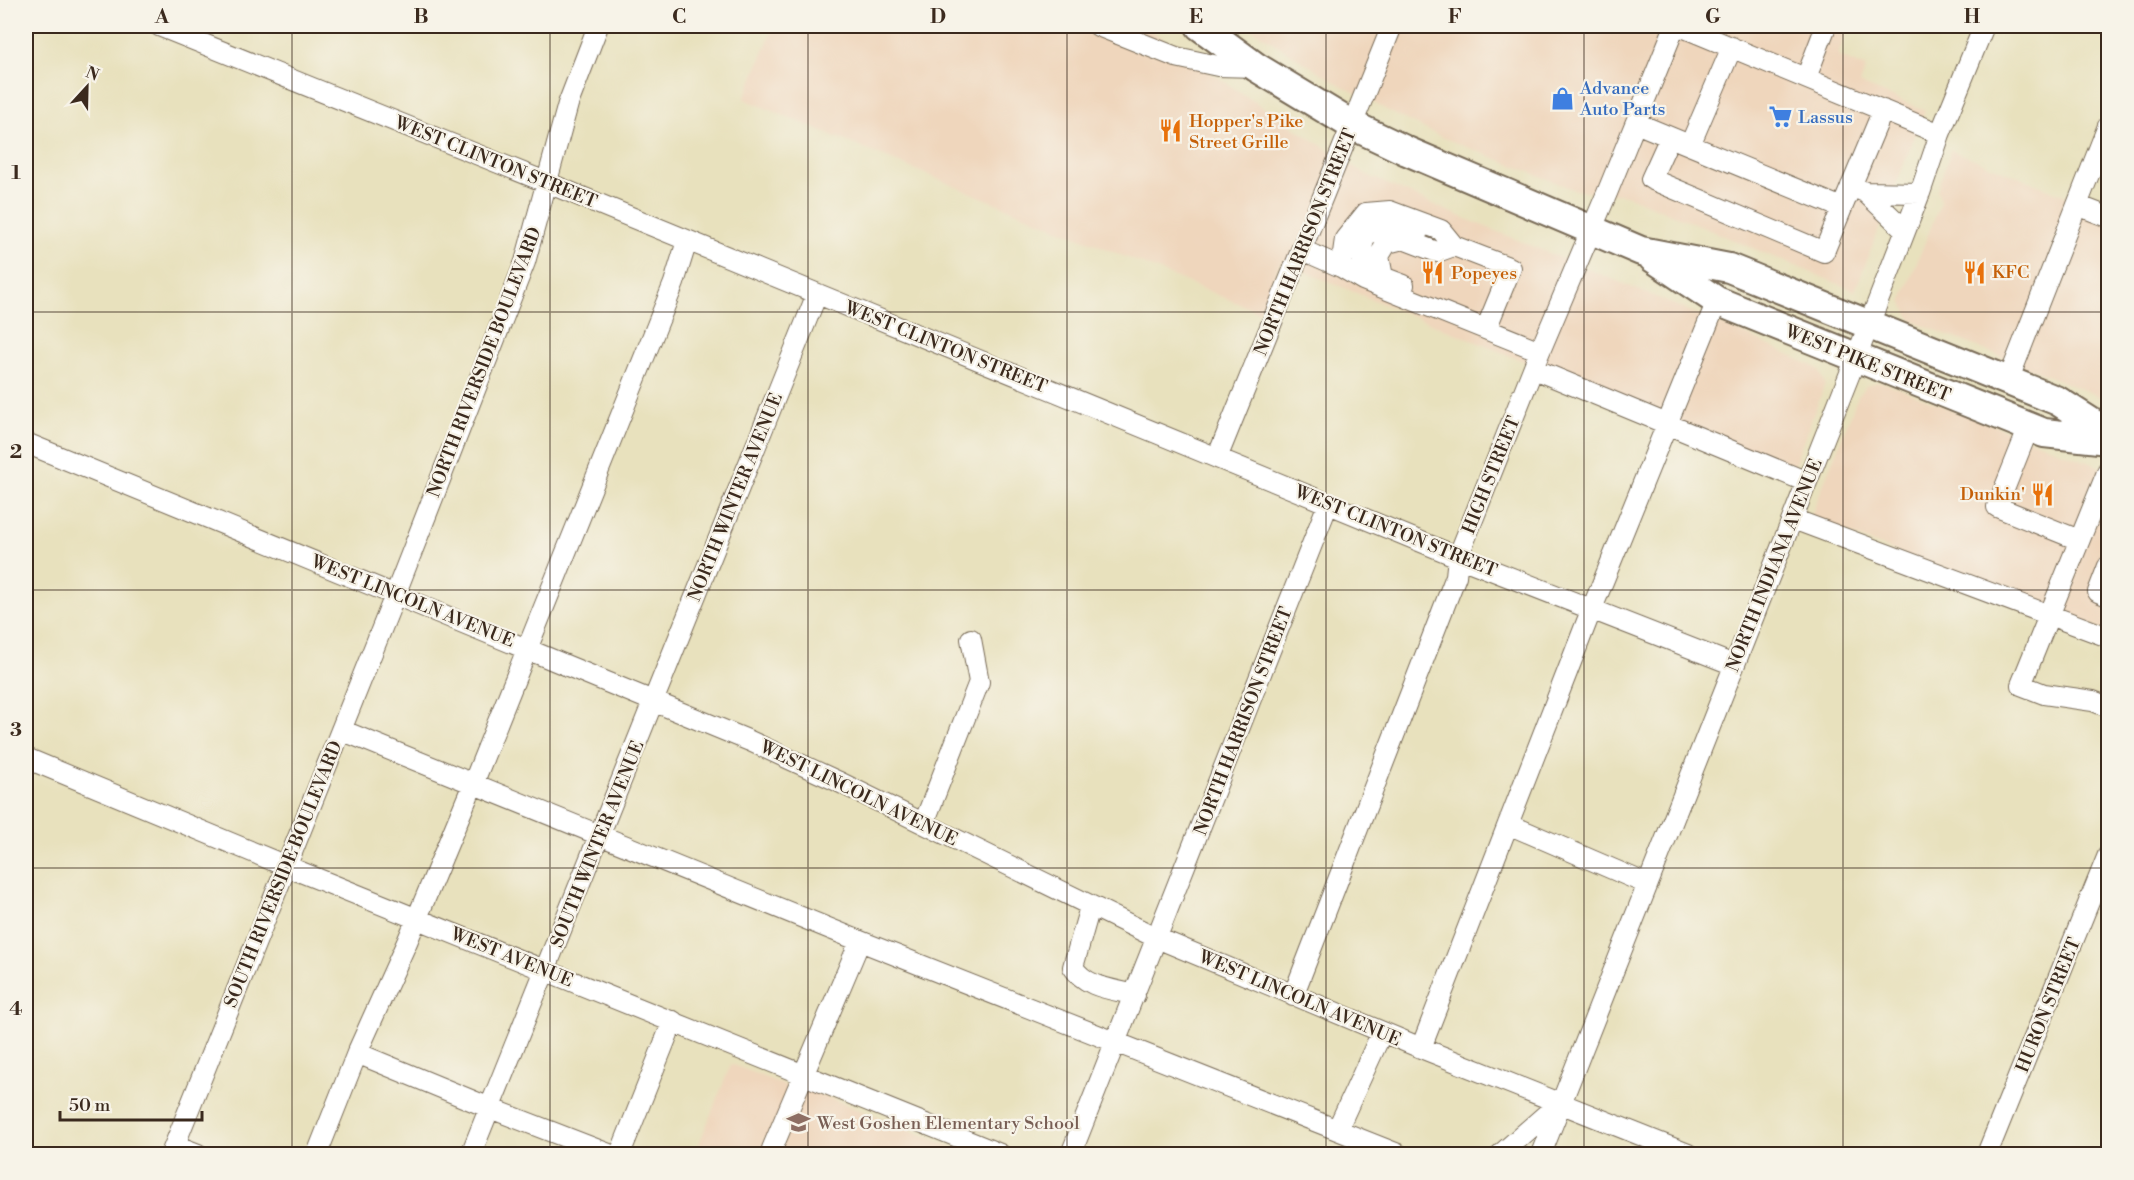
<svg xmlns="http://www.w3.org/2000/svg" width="2134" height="1180" viewBox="0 0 2134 1180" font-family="'Libre Bodoni',serif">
<rect width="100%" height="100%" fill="#f7f3e8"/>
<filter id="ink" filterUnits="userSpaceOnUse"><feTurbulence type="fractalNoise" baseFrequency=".0167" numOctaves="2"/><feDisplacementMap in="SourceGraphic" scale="12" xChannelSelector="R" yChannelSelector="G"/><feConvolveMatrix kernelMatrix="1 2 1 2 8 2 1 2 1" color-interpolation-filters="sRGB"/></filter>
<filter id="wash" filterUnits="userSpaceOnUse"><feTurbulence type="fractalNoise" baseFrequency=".008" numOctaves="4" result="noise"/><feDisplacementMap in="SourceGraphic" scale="24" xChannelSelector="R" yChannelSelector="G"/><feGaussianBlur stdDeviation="1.35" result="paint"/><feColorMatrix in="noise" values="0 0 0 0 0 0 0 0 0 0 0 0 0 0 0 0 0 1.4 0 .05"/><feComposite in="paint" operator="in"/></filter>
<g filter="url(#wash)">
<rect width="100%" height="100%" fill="#e8e1bd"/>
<path fill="#efd6bc" d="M774,26h373l19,16 60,41 139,91 99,44 274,113 75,35 6,4 6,14 -33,87 -511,-209 -22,50 -515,-213z
M1247,26h575l23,9 -7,21 28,12 -6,16 65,26 -70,181 -229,-96 -51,-5 -131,-52 -48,-23 -61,-33z
M1951,150l157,63v187l-195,-79 -6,-8 -5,-13 39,-98 -4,-12z
M1876,382l9,1 223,87v162l-298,-113 48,-123 9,-11z
M731,1064l58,23 23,4 157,63h-274z
M1594,1147l20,7h-44z"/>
</g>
<g filter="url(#ink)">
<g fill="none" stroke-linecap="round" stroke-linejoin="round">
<defs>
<path id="minor" d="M159,26l389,157 910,374 276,108
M1098,26l78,31 42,9 38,1
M1680,26l260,108
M1806,78l20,-52
M1636,123l206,85 41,-98
M1670,137l-19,42 173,73 18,-44
M1690,145l42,-98
M1851,186l14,6 55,1
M1865,192l40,38
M2077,205l31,12
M1302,250l39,17
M1383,277l-18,-10 -5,-13 5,-17c21,-12 29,-12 52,-3
M1404,285l-21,-8 -4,-21 8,-13 16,-4 34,13 17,-6
M1486,329l25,-61 -57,-22 -13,-16 -51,-19 -24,2 -21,26 -4,28 22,13 177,71
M1534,369l273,113
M2008,381l100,-255
M2029,427l-32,80 82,33
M26,443l724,298 87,40 320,157 264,110 267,106
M1217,458l175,-432
M2108,470l-87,215 23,9 49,7 15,6
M1793,519l315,118
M2108,566l-10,26 10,4
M341,730l519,211 538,213
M26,758l260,108 714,288
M924,823l55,-141 -8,-43
M1508,824l139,60
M1090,907l-17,60c13,21 39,22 62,28
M1293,996l163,-420 2,-19 82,-206 67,-158 68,-167
M1421,1048l166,-427 130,-320
M357,1053l133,55 119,46
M1337,1130l45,-98
M175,1145l23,9
M171,1154l217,-541 137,-351 43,-158 30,-78
M317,1154l40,-101 50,-111 66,-158 201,-501 13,-42
M471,1154l346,-860
M620,1154l53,-133
M772,1154v-5l88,-208
M1071,1154l257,-650
M1501,1154l56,-49
M1541,1154l315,-796 64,-165 20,-59 44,-108
M1987,1154l121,-299"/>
<path id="highway" d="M1200,26l56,41 96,58 55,26 234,100 88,17 329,133 50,32
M1653,258l64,43 327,132 64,7"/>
</defs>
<use href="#minor" stroke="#786a56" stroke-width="22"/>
<use href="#highway" stroke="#786a56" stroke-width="32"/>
<use href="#minor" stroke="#fff" stroke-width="20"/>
<use href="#highway" stroke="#fff" stroke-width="28"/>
</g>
</g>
<path fill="none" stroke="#3b2a1e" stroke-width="1.5" stroke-opacity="0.55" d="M292,26v1128M550,26v1128M808,26v1128M1067,26v1128M1326,26v1128M1584,26v1128M1843,26v1128M26,312h2082M26,590h2082M26,868h2082"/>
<defs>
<symbol id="shop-bare" viewBox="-9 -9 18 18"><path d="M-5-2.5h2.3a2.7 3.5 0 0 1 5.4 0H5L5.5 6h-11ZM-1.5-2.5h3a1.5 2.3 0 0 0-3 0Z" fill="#3f7fe0" stroke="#f7f3e8" stroke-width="2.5" paint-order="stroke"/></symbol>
<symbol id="supermarket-bare" viewBox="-9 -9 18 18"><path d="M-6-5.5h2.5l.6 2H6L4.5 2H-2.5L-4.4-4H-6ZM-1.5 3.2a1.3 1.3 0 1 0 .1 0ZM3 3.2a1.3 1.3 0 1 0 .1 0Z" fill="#3f7fe0" stroke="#f7f3e8" stroke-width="2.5" paint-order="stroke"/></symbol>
<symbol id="restaurant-bare" viewBox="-9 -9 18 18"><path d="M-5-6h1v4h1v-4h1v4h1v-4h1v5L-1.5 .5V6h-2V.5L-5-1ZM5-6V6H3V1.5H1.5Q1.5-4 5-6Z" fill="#e8710a" stroke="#f7f3e8" stroke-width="2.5" paint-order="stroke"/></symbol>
<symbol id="school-bare" viewBox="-9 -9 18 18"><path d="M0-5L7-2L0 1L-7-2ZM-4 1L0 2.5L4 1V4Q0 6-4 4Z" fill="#8d6e63" stroke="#f7f3e8" stroke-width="2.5" paint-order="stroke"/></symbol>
</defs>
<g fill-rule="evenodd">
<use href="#shop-bare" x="1546" y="82" width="33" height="33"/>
<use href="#supermarket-bare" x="1764" y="100" width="33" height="33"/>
<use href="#restaurant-bare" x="1154" y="114" width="33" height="33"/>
<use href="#restaurant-bare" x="1958" y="256" width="33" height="33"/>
<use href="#restaurant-bare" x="1416" y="256" width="33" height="33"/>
<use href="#restaurant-bare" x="2026" y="478" width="33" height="33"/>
<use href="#school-bare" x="782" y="1106" width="33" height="33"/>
</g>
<g text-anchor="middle" stroke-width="4.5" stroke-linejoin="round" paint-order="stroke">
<g font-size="18" fill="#366cbe" stroke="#f7f3e8" text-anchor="start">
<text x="1580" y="94">Advance<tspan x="1580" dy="21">Auto Parts</tspan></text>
<text x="1798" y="123">Lassus</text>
</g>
<g font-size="18" fill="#c56008" stroke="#f7f3e8" text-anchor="start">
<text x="1189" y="127">Hopper's Pike<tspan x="1189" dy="21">Street Grille</tspan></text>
<text x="1992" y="278">KFC</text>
<text x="1451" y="279">Popeyes</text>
<text x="2025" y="500" text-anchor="end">Dunkin'</text>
</g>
<g font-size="18" fill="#3b2a1e" stroke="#f7f3e8">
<text transform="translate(496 162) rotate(22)" y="6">WEST CLINTON STREET</text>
<text transform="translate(1305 242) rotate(-68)" y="6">NORTH HARRISON STREET</text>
<text transform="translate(946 347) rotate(22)" y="6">WEST CLINTON STREET</text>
<text transform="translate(484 362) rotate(-69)" y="6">NORTH RIVERSIDE BOULEVARD</text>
<text transform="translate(1868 363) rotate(22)" y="6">WEST PIKE STREET</text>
<text transform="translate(1491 475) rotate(-68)" y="6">HIGH STREET</text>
<text transform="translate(735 497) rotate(-68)" y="6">NORTH WINTER AVENUE</text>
<text transform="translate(1396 531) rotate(22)" y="6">WEST CLINTON STREET</text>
<text transform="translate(1774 565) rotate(-68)" y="6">NORTH INDIANA AVENUE</text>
<text transform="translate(413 601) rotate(22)" y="6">WEST LINCOLN AVENUE</text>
<text transform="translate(1243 721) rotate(-69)" y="6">NORTH HARRISON STREET</text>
<text transform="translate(859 793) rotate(26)" y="6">WEST LINCOLN AVENUE</text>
<text transform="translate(597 844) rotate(-68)" y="6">SOUTH WINTER AVENUE</text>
<text transform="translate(283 874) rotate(-68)" y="6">SOUTH RIVERSIDE BOULEVARD</text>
<text transform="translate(512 957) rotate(22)" y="6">WEST AVENUE</text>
<text transform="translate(1300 998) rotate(23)" y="6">WEST LINCOLN AVENUE</text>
<text transform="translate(2048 1005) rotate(-68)" y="6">HURON STREET</text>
</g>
<g font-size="18" fill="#785e54" stroke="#f7f3e8" text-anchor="start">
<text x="817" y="1129">West Goshen Elementary School</text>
</g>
</g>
<rect width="2134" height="1180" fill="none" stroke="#f7f3e8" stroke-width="66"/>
<g transform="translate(87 87) rotate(22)" stroke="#f7f3e8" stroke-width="4.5" paint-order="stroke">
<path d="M0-4.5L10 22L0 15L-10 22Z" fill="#3b2a1e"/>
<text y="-9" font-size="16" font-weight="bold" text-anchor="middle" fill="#3b2a1e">N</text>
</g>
<path d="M60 1111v9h142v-9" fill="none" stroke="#3b2a1e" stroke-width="3"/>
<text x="69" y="1111" font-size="18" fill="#3b2a1e" stroke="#f7f3e8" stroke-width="4.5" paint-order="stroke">50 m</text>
<rect x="33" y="33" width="2068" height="1114" fill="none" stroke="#3b2a1e" stroke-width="2"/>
<g font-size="20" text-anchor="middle" font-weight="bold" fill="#3b2a1e">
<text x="162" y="23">A</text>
<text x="421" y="23">B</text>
<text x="679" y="23">C</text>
<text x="938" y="23">D</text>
<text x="1196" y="23">E</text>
<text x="1455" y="23">F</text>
<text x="1713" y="23">G</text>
<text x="1972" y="23">H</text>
<text x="16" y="179">1</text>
<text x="16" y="458">2</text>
<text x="16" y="736">3</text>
<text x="16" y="1015">4</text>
</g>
</svg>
